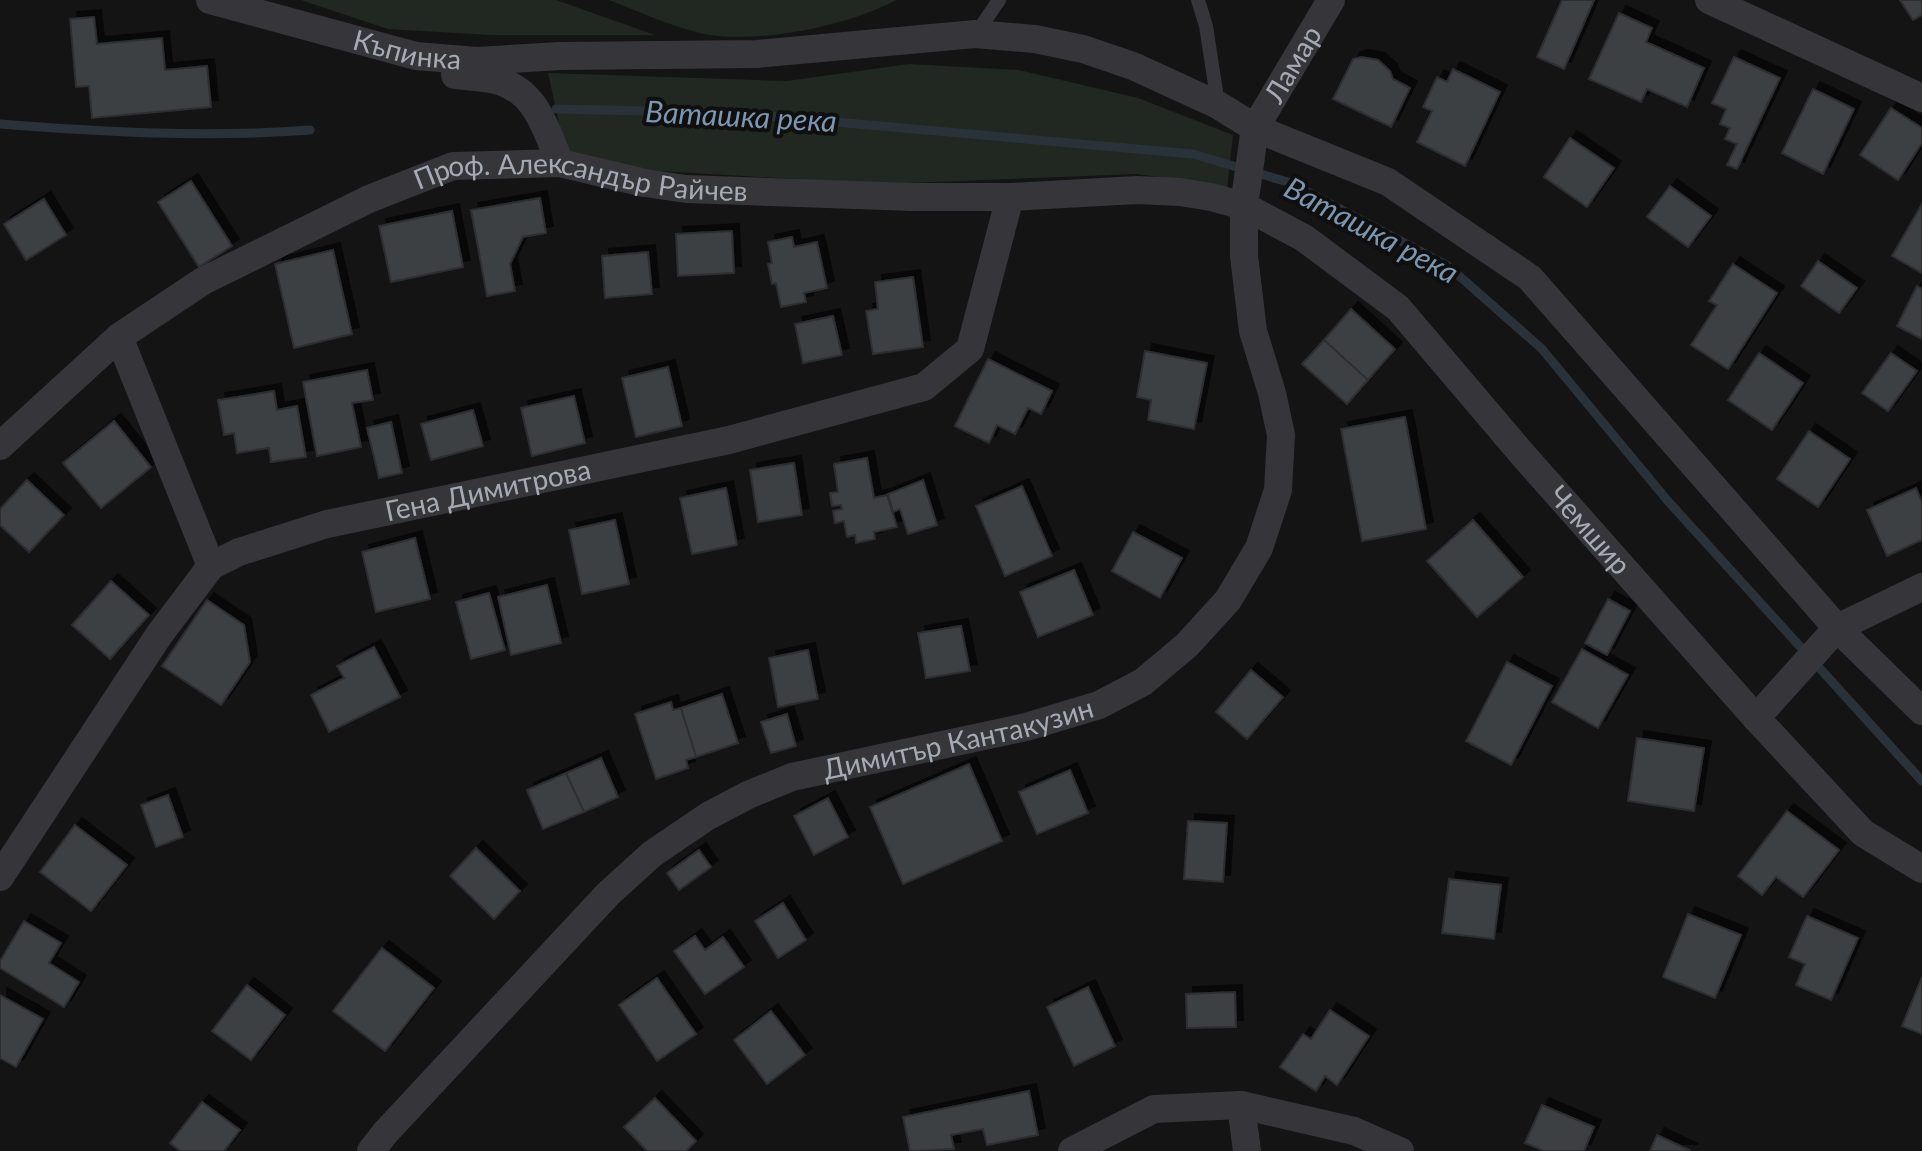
<svg xmlns="http://www.w3.org/2000/svg" width="1922" height="1151" viewBox="0 0 1922 1151" font-family="Lato,sans-serif">
<defs>
<filter id="shadow"><feDropShadow dx="7" dy="-7" stdDeviation="0" flood-color="#0009"/></filter>
</defs>
<rect width="100%" height="100%" fill="#141415"/>
<path fill="#202821" d="M301,0h255l99,35h-165l-102,-6z
M609,0h287c-47,26 -148,47 -200,32 -30,-8 -59,-21 -87,-32z
M909,64l110,6 119,28 95,37 -6,55 -26,-7 -64,-9 -254,10 -243,-14 -75,-19 -17,-78 239,8z"/>
<g fill="none" stroke-linecap="round" stroke-linejoin="round">
<path stroke="#2a3239" stroke-width="9" d="M556,109l179,4 458,41 98,29 157,83 94,83 125,151 255,281
M0,124c103,8 207,14 310,6"/>
</g>
<path fill="#3e3f42" stroke="#2e2e31" stroke-width="2" filter="url(#shadow)" d="M1562,0h32l-30,69 -27,-12z
M1900,0h22v15l-9,5z
M1619,13l33,15 -6,14 58,26 -17,39 -40,-18 -6,13 -52,-23z
M94,17l3,27 65,-6 3,32 42,-4 4,41 -119,11 -3,-32 -13,1 -6,-68z
M1361,57l17,3 12,11 3,8 17,9 -19,39 -58,-28 20,-40z
M1734,57l46,21 -43,91 -10,-4 10,-21 -12,-5 5,-11 -10,-4 6,-15 -14,-6z
M1453,69l47,23 -35,74 -48,-24 15,-31 -9,-4 14,-30 10,5z
M1813,89l41,20 -31,65 -41,-21z
M1891,108l31,20v15l-24,37 -38,-25z
M1570,138l44,30 -27,39 -43,-30z
M191,181l41,65 -33,21 -41,-65z
M1670,186l41,30 -23,31 -41,-30z
M540,198l6,35 -23,4 -13,27 5,27 -28,5 -16,-86z
M44,199l22,36 -40,25 -22,-36z
M1922,204v69l-30,-17z
M452,211l11,56 -72,15 -12,-56z
M732,231l2,42 -56,3 -2,-42z
M792,237l2,10 23,-5 10,46 -23,5 2,9 -25,5 -5,-24 -4,1 -4,-20 4,-1 -4,-21z
M333,250l19,84 -58,14 -19,-84z
M648,252l4,42 -47,4 -3,-42z
M1818,261l39,27 -18,25 -38,-27z
M1733,264l44,29 -49,76 -37,-24 26,-40 -8,-4z
M913,277l10,70 -50,7 -7,-43 12,-2 -3,-27z
M1917,286l5,3v50l-25,-13z
M1351,309l44,40 -27,31 -44,-40z
M833,316l9,39 -39,8 -8,-39z
M1324,340l44,40 -21,24 -45,-40z
M1145,351l62,12 -13,66 -46,-9 3,-20 -14,-3z
M1759,353l44,30 -31,47 -44,-30z
M1891,353l26,18 -29,40 -26,-18z
M988,359l64,32 -11,23 -13,-6 -13,26 -18,-9 -8,18 -34,-17z
M668,367l14,59 -46,11 -14,-59z
M367,370l6,30 -21,3 9,44 -44,9 -14,-74z
M274,391l3,19 20,-4 9,51 -35,5 -2,-14 -32,5 -3,-20 -10,2 -6,-35z
M574,396l11,47 -53,13 -11,-48z
M473,410l10,36 -52,14 -10,-36z
M1405,417l21,112 -64,12 -21,-112z
M114,421l37,46 -50,41 -38,-45z
M391,422l11,51 -23,5 -12,-50z
M1809,431l41,28 -32,48 -41,-28z
M867,458l7,40 13,-3 10,32 -23,5 1,7 -19,4 -1,-8 -8,2 -3,-16 -9,2 -2,-12 9,-2 -1,-4 -9,1 -2,-13 8,-1 -4,-28z
M794,463l8,52 -44,7 -8,-52z
M27,480l37,35 -35,37 -29,-27v-16z
M923,480l14,45 -29,9 -8,-25 -7,3 -5,-18z
M1022,486l30,70 -47,20 -29,-70z
M726,488l11,57 -45,9 -12,-56z
M1916,488l6,14v38l-35,16 -20,-46z
M615,520l14,64 -47,10 -13,-64z
M1473,520l50,57 -46,40 -50,-56z
M1133,532l49,26 -22,40 -48,-27z
M415,538l15,61 -54,13 -14,-60z
M1074,570l19,45 -55,22 -18,-45z
M111,581l38,34 -39,44 -38,-34z
M547,585l14,58 -50,12 -13,-58z
M489,593l16,57 -34,9 -15,-57z
M1608,599l22,12 -23,44 -22,-12z
M207,600l37,25 6,37 -29,43 -59,-39z
M961,626l9,45 -44,7 -8,-45z
M374,647l26,50 -71,35 -18,-37 33,-17 -7,-12z
M1582,649l46,26 -30,53 -46,-26z
M808,650l10,49 -40,8 -9,-49z
M1507,662l45,24 -41,79 -45,-24z
M1251,670l32,27 -36,42 -31,-27z
M722,694l16,49 -42,14 -15,-49z
M671,702l2,8 8,-2 15,49 -10,3 2,8 -32,11 -21,-65z
M787,714l9,32 -25,7 -10,-31z
M1637,738l67,10 -10,63 -66,-10z
M601,758l17,39 -34,15 -18,-39z
M969,764l33,77 -99,43 -33,-77z
M1070,770l18,43 -51,21 -18,-42z
M566,773l18,39 -41,17 -16,-39z
M168,795l15,42 -27,10 -15,-42z
M828,798l20,39 -34,18 -20,-39z
M1787,811l52,39 -36,47 -27,-20 -14,18 -24,-19z
M1188,821l39,2 -4,59 -39,-3z
M75,825l52,40 -36,46 -51,-39z
M476,848l44,43 -26,28 -44,-43z
M699,850l12,17 -32,23 -12,-17z
M1449,879l52,6 -7,54 -52,-6z
M783,903l23,37 -28,18 -23,-37z
M1688,914l53,21 -26,63 -52,-21z
M1807,916l51,22 -27,62 -35,-15 9,-21 -16,-7z
M24,921l37,22 -12,20 30,19 -15,25 -64,-39v-7z
M695,936l10,14 18,-13 21,30 -39,27 -31,-43z
M382,948l52,40 -49,63 -52,-40z
M1922,977v57l-20,-8z
M657,978l39,56 -39,27 -38,-56z
M247,985l38,30 -34,45 -39,-29z
M1088,987l27,59 -41,20 -27,-59z
M1235,992l1,35 -49,1 -1,-34z
M0,995l43,24 -27,48 -16,-9z
M1330,1010l39,26 -32,49 -12,-9 -9,15 -36,-24 23,-33 8,5z
M771,1011l34,44 -38,29 -33,-44z
M1029,1091l9,44 -51,10 -4,-16 -32,6 3,14 -44,2 -7,-34z
M655,1098l41,43 -10,10h-39l-23,-24z
M202,1102l38,28 -16,21h-44l-10,-8z
M1542,1105l52,22 -10,24h-40l-19,-8z
M1657,1135l34,16h-41z"/>
<g fill="none" stroke-linecap="round" stroke-linejoin="round">
<path stroke="#35353a" stroke-width="14" d="M1198,0l8,26 12,78
M976,34l23,-34"/>
<g stroke="#35353a" stroke-width="28">
<path id="s1" d="M210,0l206,56 61,5 83,-5 197,-2 218,-20 60,5 48,10 50,17 85,39 37,23 133,54 142,96 307,350 85,83"/>
<path d="M1709,0l213,98"/>
<path d="M455,75c14,2 30,2 44,6 38,11 47,49 61,82"/>
<path d="M119,337l92,229"/>
<path id="s2" d="M0,446l119,-109 84,-56 166,-82 84,-33 107,-3 85,20 41,6 227,8h97l127,-7 43,2 31,5 33,9 60,32 94,70 125,147 233,263 107,115 59,36"/>
<path d="M1756,718l81,-90 85,-41"/>
<path id="s3" d="M0,877l159,-242 52,-69 28,-14 88,-28 402,-84 195,-53 46,-38 40,-152"/>
<path d="M1241,1105l6,46"/>
<path id="s4" d="M371,1151l14,-18 223,-239 44,-40 56,-38 40,-21 44,-18 234,-50 73,-22 44,-23 44,-37 41,-45 31,-52 19,-58 3,-55 -9,-42 -19,-62 -9,-75v-50l11,-78 76,-128"/>
<path d="M1072,1151l82,-42 87,-4 113,26 46,20"/>
</g>
</g>
<g text-anchor="middle" stroke-width="8" stroke-linejoin="round" paint-order="stroke">
<g font-size="28" fill="#a5aab5" stroke="#0f0f10">
<text dy="10" stroke="none"><textPath href="#s1" startOffset="204">Къпинка</textPath></text>
<text dy="10" stroke="none"><textPath href="#s4" startOffset="1616">Ламар</textPath></text>
<text dy="10" stroke="none"><textPath href="#s2" startOffset="666">Проф. Александър Райчев</textPath></text>
<text dy="10" stroke="none"><textPath href="#s3" startOffset="664">Гена Димитрова</textPath></text>
<text dy="10" stroke="none"><textPath href="#s2" startOffset="1812">Чемшир</textPath></text>
<text dy="10" stroke="none"><textPath href="#s4" startOffset="740">Димитър Кантакузин</textPath></text>
</g>
<g font-size="30" font-style="italic" fill="#7d96b0" stroke="#0f0f10">
<text transform="translate(741 117) rotate(3)" y="10">Ваташка река</text>
<text transform="translate(1371 231) rotate(28)" y="10">Ваташка река</text>
</g>
</g>
</svg>
